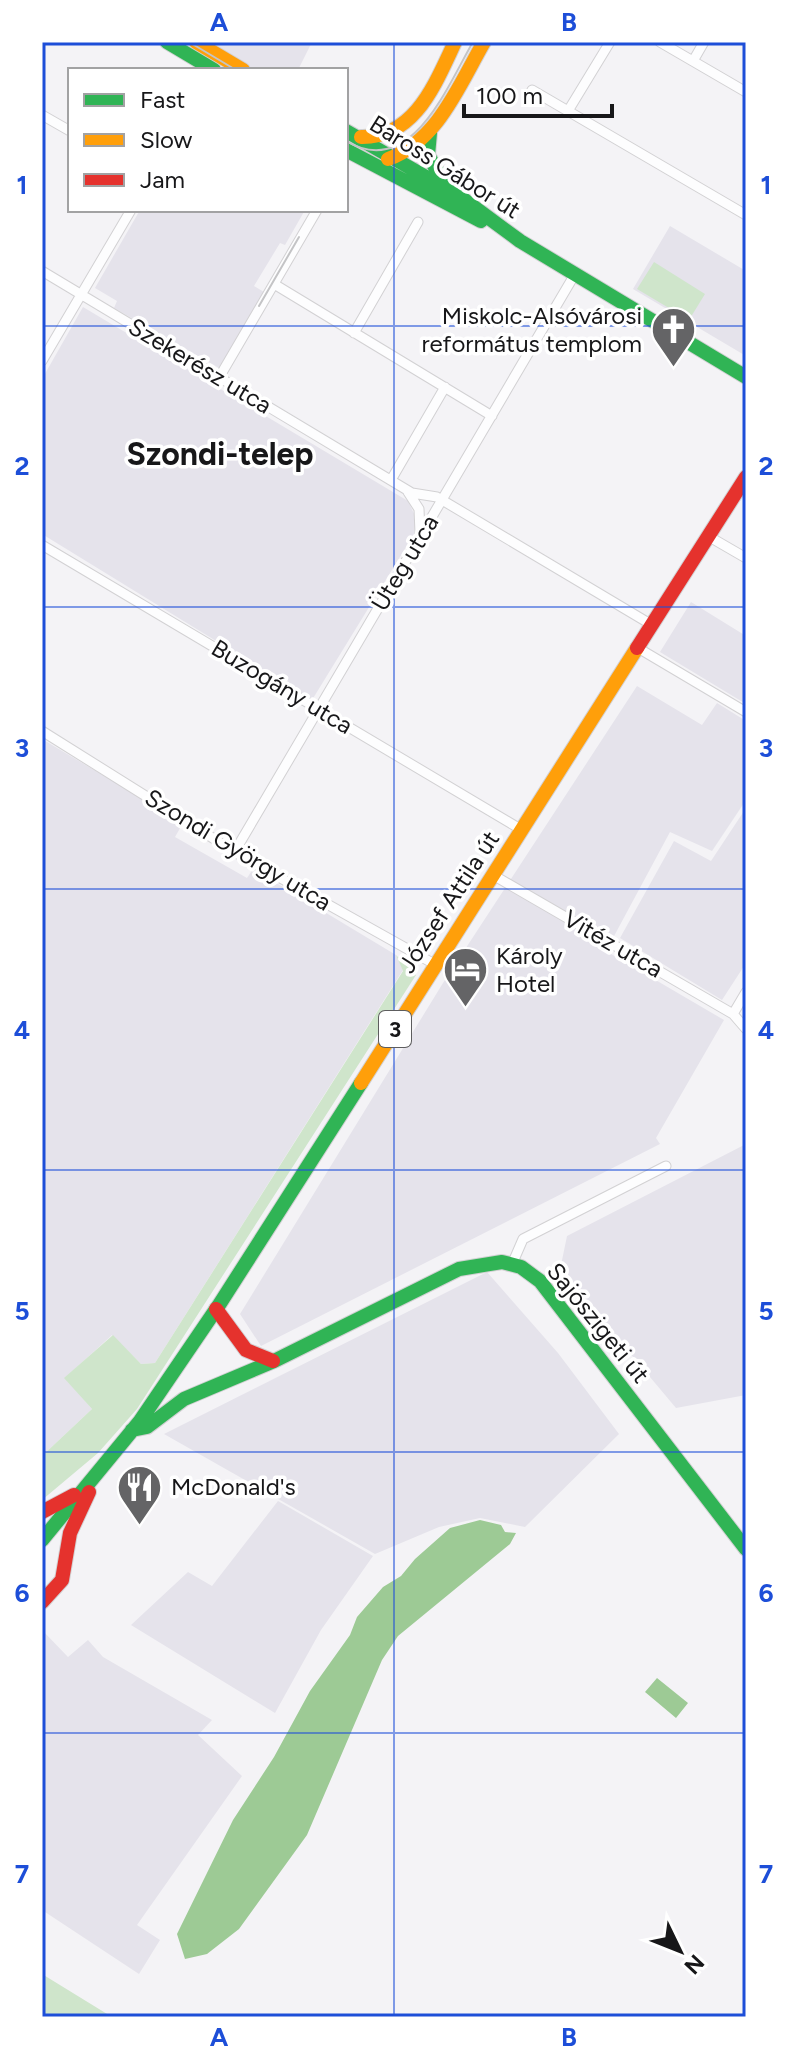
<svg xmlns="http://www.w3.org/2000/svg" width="788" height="2059" viewBox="0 0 788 2059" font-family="Figtree,sans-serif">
<rect width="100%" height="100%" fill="#f4f3f6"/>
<path fill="#e5e3eb" d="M196,42h116l-14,28h-49z
M140,210h165l-20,35 -5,-2 -26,43 10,6 -45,76 -105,-60 3,-7 -22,-13z
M670,226l76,45v85l-113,-67z
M83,307l325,194 8,17 -2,16 -102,166 -270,-166v-155z
M691,602l55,34v68l-86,-52z
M637,686l65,39 15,-22 29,18v79l-34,51 -42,-19 -64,119 118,69 -68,118 4,6 -399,202 -21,-32 203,-331z
M42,739l141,84 -8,14 72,41 6,-9 143,86 7,15 -248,393 -14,1 -29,-29 -47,43 27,31 -50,47z
M746,808v155l-24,37 -102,-62 54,-97 37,20z
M746,1144v251l-70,13 -116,-138 7,-34z
M487,1272l71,81 61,81 -94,93 -45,-9 -41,9 -64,27 -211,-120z
M278,1501l95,55 -52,74 -46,83 -144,-88 57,-53 24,14z
M42,1630l26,27 20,-17 15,17 109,63 -14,15 44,41 -105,149 23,15 -21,34 -97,-64z"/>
<path fill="#cfe5cb" d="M654,262l51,32 -16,26 -52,-31z
M396,955l20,20 -279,434 -39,44 -56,47v-44l50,-47 -28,-31 49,-43 28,29 14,-1 248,-392z
M42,1974l70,43h-70z"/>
<path fill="#9dca95" d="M480,1520l21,5 4,7 11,1 -6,11 -112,92 -16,24 -75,175 -68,94 -32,25 -22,5 -8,-25 56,-114 41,-63 36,-66 40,-56 7,-18 26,-30 18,-11 14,-17 35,-31z
M657,1678l31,25 -12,15 -31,-26z"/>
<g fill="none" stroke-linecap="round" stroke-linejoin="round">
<defs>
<path id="street" d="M660,42l86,50
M693,61l11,-19
M532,90l214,125
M568,111l42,-69
M42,115l28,16
M42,271l370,222 25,4 215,128
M274,284l218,132
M354,333l64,-111
M42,361l89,-151
M220,376l97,-166
M391,480l54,-93
M408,492l11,17 1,24
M708,536l38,22
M42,545l480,285
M638,648l108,64
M42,731l201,126 193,108
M235,851l340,-577
M493,875l240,139 13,15
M733,1014l13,-22
M513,1262l10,-23 143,-73"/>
<path id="fast" d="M167,42l47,28
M346,131l113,65 61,45 226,136
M430,133l-2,22 16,28
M346,150l135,71
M132,1430l15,-3 37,-28 90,-38 185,-92 43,-7 19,5 19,14 206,268
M42,1540l98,-119 79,-116 142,-222"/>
<path id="slow" d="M196,42l47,28
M361,137c54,1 74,-53 94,-95
M388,159c50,-18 71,-74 96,-117
M361,1083l276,-435"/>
<path id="jam" d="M637,648l109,-171
M216,1309l30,41 27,11
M42,1512l32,-17
M42,1602l20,-22 8,-47 19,-41"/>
</defs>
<use href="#street" stroke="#d2d1d3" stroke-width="11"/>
<use href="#fast" stroke="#d2d1d3" stroke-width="16"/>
<use href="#slow" stroke="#d2d1d3" stroke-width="16"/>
<use href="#jam" stroke="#d2d1d3" stroke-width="16"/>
<use href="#street" stroke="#fdfdfe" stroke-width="9"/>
<use href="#fast" stroke="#30b455" stroke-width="14"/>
<use href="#slow" stroke="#ff9f0a" stroke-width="14"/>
<use href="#jam" stroke="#e5322d" stroke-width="14"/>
<path stroke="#c4c4c6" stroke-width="2" d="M189,42l47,28
M346,141c66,39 101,-55 127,-99
M259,306l40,-69"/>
</g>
<path fill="none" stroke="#1d4ed8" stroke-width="2" stroke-opacity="0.55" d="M394,42v1975M42,326h704M42,607h704M42,889h704M42,1170h704M42,1452h704M42,1733h704"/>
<defs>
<symbol id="church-pin" viewBox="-11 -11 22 30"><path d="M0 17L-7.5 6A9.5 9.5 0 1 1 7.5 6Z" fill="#646466" stroke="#fff"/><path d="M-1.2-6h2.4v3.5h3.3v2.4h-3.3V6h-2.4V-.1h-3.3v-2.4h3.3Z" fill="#fff"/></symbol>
<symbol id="hotel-pin" viewBox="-11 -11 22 30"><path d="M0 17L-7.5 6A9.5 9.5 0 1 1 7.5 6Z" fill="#646466" stroke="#fff"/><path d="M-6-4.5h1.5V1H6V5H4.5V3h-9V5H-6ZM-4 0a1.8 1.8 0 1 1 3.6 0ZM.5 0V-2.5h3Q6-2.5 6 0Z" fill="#fff"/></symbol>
<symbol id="restaurant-pin" viewBox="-11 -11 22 30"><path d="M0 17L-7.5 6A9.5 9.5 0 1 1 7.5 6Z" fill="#646466" stroke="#fff"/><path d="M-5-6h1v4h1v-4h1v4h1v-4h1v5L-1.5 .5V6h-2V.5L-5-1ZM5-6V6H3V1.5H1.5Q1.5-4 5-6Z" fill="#fff"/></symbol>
</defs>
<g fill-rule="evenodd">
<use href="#church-pin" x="648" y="304" width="51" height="69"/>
<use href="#hotel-pin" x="440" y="944" width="51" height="69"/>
<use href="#restaurant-pin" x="114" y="1462" width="51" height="69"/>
</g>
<g text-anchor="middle" stroke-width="7" stroke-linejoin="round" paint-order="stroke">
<rect fill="#fff" stroke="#5d5d5e" stroke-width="2" x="379" y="1011" width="32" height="36" rx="6"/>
<g font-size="22" font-weight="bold" fill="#171719">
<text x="395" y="1037">3</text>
</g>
<g font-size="24" fill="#171719" stroke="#fff">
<text transform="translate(445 167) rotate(32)" y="8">Baross Gábor út</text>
<text transform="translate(200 366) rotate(31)" y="8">Szekerész utca</text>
<text transform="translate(405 563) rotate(-59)" y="8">Üteg utca</text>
<text transform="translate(282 687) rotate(31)" y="8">Buzogány utca</text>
<text transform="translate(238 850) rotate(31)" y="8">Szondi György utca</text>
<text transform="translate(449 902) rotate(-57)" y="8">József Attila út</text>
<text transform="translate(613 944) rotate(30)" y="8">Vitéz utca</text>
<text transform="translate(598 1323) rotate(51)" y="8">Sajószigeti út</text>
</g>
<g font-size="24" fill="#171719" stroke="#fff" text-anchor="start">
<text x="642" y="324" text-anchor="end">Miskolc-Alsóvárosi<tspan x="642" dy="28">református templom</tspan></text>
<text x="496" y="964">Károly<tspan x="496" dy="28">Hotel</tspan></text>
<text x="171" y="1495">McDonald's</text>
</g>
<g font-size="32" font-weight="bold" fill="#171719" stroke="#fff">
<text x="220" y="465">Szondi-telep</text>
</g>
</g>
<rect width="788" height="2059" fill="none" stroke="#ffffff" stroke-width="88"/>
<rect x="68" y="68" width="280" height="144" fill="#ffffff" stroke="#a2a2a3" stroke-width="2"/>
<rect x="84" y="94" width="40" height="12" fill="#30b455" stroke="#a2a2a3" stroke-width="2"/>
<text x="140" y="108" font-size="24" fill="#171719">Fast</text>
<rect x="84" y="134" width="40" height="12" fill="#ff9f0a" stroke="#a2a2a3" stroke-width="2"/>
<text x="140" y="148" font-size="24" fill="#171719">Slow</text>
<rect x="84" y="174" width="40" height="12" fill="#e5322d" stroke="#a2a2a3" stroke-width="2"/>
<text x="140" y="188" font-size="24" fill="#171719">Jam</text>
<g transform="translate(680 1951) rotate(133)" stroke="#ffffff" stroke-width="6" paint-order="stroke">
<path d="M0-6L14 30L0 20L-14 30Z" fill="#171719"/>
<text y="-12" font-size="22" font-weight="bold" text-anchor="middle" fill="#171719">N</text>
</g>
<path d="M464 104v12h148v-12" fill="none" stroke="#171719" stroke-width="4"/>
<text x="476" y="104" font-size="24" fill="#171719" stroke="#ffffff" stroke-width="6" paint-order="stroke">100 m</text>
<rect x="44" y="44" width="700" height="1971" fill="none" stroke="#1d4ed8" stroke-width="3"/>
<g font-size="26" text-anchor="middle" font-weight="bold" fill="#1d4ed8">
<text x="219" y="31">A</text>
<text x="569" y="31">B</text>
<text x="22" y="194">1</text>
<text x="766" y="194">1</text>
<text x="22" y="475">2</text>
<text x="766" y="475">2</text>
<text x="22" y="757">3</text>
<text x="766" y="757">3</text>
<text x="22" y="1039">4</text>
<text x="766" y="1039">4</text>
<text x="22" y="1320">5</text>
<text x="766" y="1320">5</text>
<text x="22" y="1602">6</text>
<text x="766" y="1602">6</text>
<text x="22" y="1883">7</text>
<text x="766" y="1883">7</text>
<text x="219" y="2046">A</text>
<text x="569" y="2046">B</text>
</g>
</svg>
